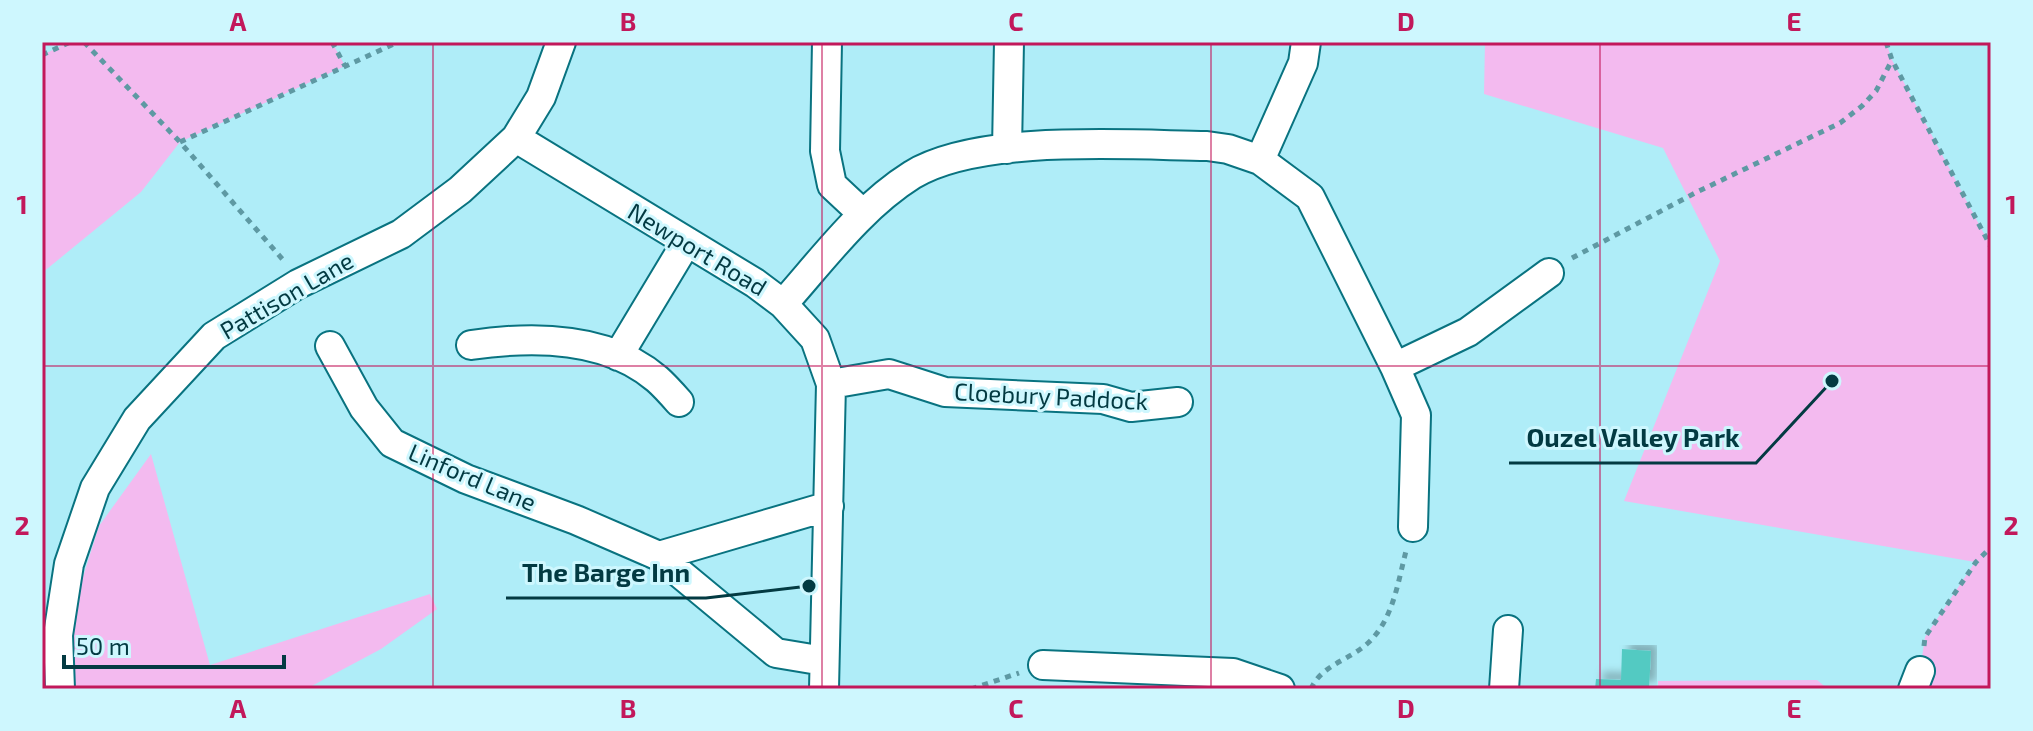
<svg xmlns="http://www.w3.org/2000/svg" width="2033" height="731" viewBox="0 0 2033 731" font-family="'Exo 2',sans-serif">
<defs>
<filter id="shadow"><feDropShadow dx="7" dy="-7" stdDeviation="4" flood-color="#0004"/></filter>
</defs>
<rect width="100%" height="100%" fill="#afedf8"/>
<path fill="#f3baef" d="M70,42h262l13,24 -165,76 -39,50 -99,81v-218z
M1485,42h401l6,18 99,187v442h-78l7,-18 5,-34 50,-75 -351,-61 96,-240 -57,-113 -179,-54z
M151,454l59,211 220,-71 7,15 -56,40 -75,40h-231l-4,-74 28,-89z
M1817,680l11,9h-170v-8z"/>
<path fill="#53cac2" filter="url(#shadow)" d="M1622,649l29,2 -2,38h-54l1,-10 25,1z"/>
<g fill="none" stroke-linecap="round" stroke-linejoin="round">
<defs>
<path id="minor" d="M827,42l-2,109 7,34 31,29
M516,138l239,145 28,21 32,35 16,45 -7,305
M1007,149l2,-107
M1260,160l43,-97 3,-21
M783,304c40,-45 78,-97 129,-129 67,-41 216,-30 295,-29l21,3 32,11 50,37 85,170 21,48 -3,112
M471,345c61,-9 136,-9 186,34 8,7 15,15 22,23
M330,346l34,62 28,35 74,36 110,41 83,36 117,97 48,8
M618,356l68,-113
M1395,367l73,-35 81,-59
M831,384l58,-10 56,18 158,7 28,8 47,-5
M659,556l170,-50
M1043,665l190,8 47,16
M60,689l-2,-54 11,-71 26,-76 42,-69 77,-83 84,-52 103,-50 59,-44 56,-52 25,-41 20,-55
M1504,689l4,-59
M1913,689l7,-18"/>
</defs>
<use href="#minor" stroke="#097380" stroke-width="32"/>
<path stroke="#5e99a3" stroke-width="5" stroke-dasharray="6 6" stroke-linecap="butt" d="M84,42l96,100 104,119
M332,42l13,24
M1886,42l6,18 99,187
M42,55l28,-13
M180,142l218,-100
M1572,258l125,-66 143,-69 22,-17 14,-15 16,-31
M1924,646l1,-9 51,-75 15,-15
M971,689l48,-16
M1311,689c10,-24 39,-29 57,-46 25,-23 30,-61 38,-92"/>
<use href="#minor" stroke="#fff" stroke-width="28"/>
</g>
<path fill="none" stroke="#c2185b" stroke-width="2" stroke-opacity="0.55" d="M433,42v647M822,42v647M1211,42v647M1600,42v647M42,366h1949"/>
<g text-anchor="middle" stroke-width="6" stroke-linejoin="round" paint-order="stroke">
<g font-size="24" fill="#033a42" stroke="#cef7fe">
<text transform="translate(697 250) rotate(31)" y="8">Newport Road</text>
<text transform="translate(287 296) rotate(-30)" y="8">Pattison Lane</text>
<text transform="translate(1051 397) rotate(3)" y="8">Cloebury Paddock</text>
<text transform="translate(472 478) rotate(23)" y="8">Linford Lane</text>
</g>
</g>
<path fill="none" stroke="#033a42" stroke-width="3" d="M1832 381L1756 463H1509M809 586L706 598H506"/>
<g fill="#033a42" stroke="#cef7fe" stroke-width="3">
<circle cx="1832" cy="381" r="8"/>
<circle cx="809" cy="586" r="8"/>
</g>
<g font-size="26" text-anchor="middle" font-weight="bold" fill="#033a42" stroke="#cef7fe" stroke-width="6" stroke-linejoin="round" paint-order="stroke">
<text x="1633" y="447">Ouzel Valley Park</text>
<text x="606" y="582">The Barge Inn</text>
</g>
<rect width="2033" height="731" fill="none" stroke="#cef7fe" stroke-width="88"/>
<path d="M64 655v12h220v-12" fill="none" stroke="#033a42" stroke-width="4"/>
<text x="76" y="655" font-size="24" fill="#033a42" stroke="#cef7fe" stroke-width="6" paint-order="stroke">50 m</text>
<rect x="44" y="44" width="1945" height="643" fill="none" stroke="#c2185b" stroke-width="3"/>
<g font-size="26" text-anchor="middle" font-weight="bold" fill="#c2185b">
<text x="238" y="31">A</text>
<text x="628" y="31">B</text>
<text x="1016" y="31">C</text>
<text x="1406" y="31">D</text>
<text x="1794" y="31">E</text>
<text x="22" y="214">1</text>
<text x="2011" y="214">1</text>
<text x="22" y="535">2</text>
<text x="2011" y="535">2</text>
<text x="238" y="718">A</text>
<text x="628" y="718">B</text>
<text x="1016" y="718">C</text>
<text x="1406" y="718">D</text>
<text x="1794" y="718">E</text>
</g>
</svg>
